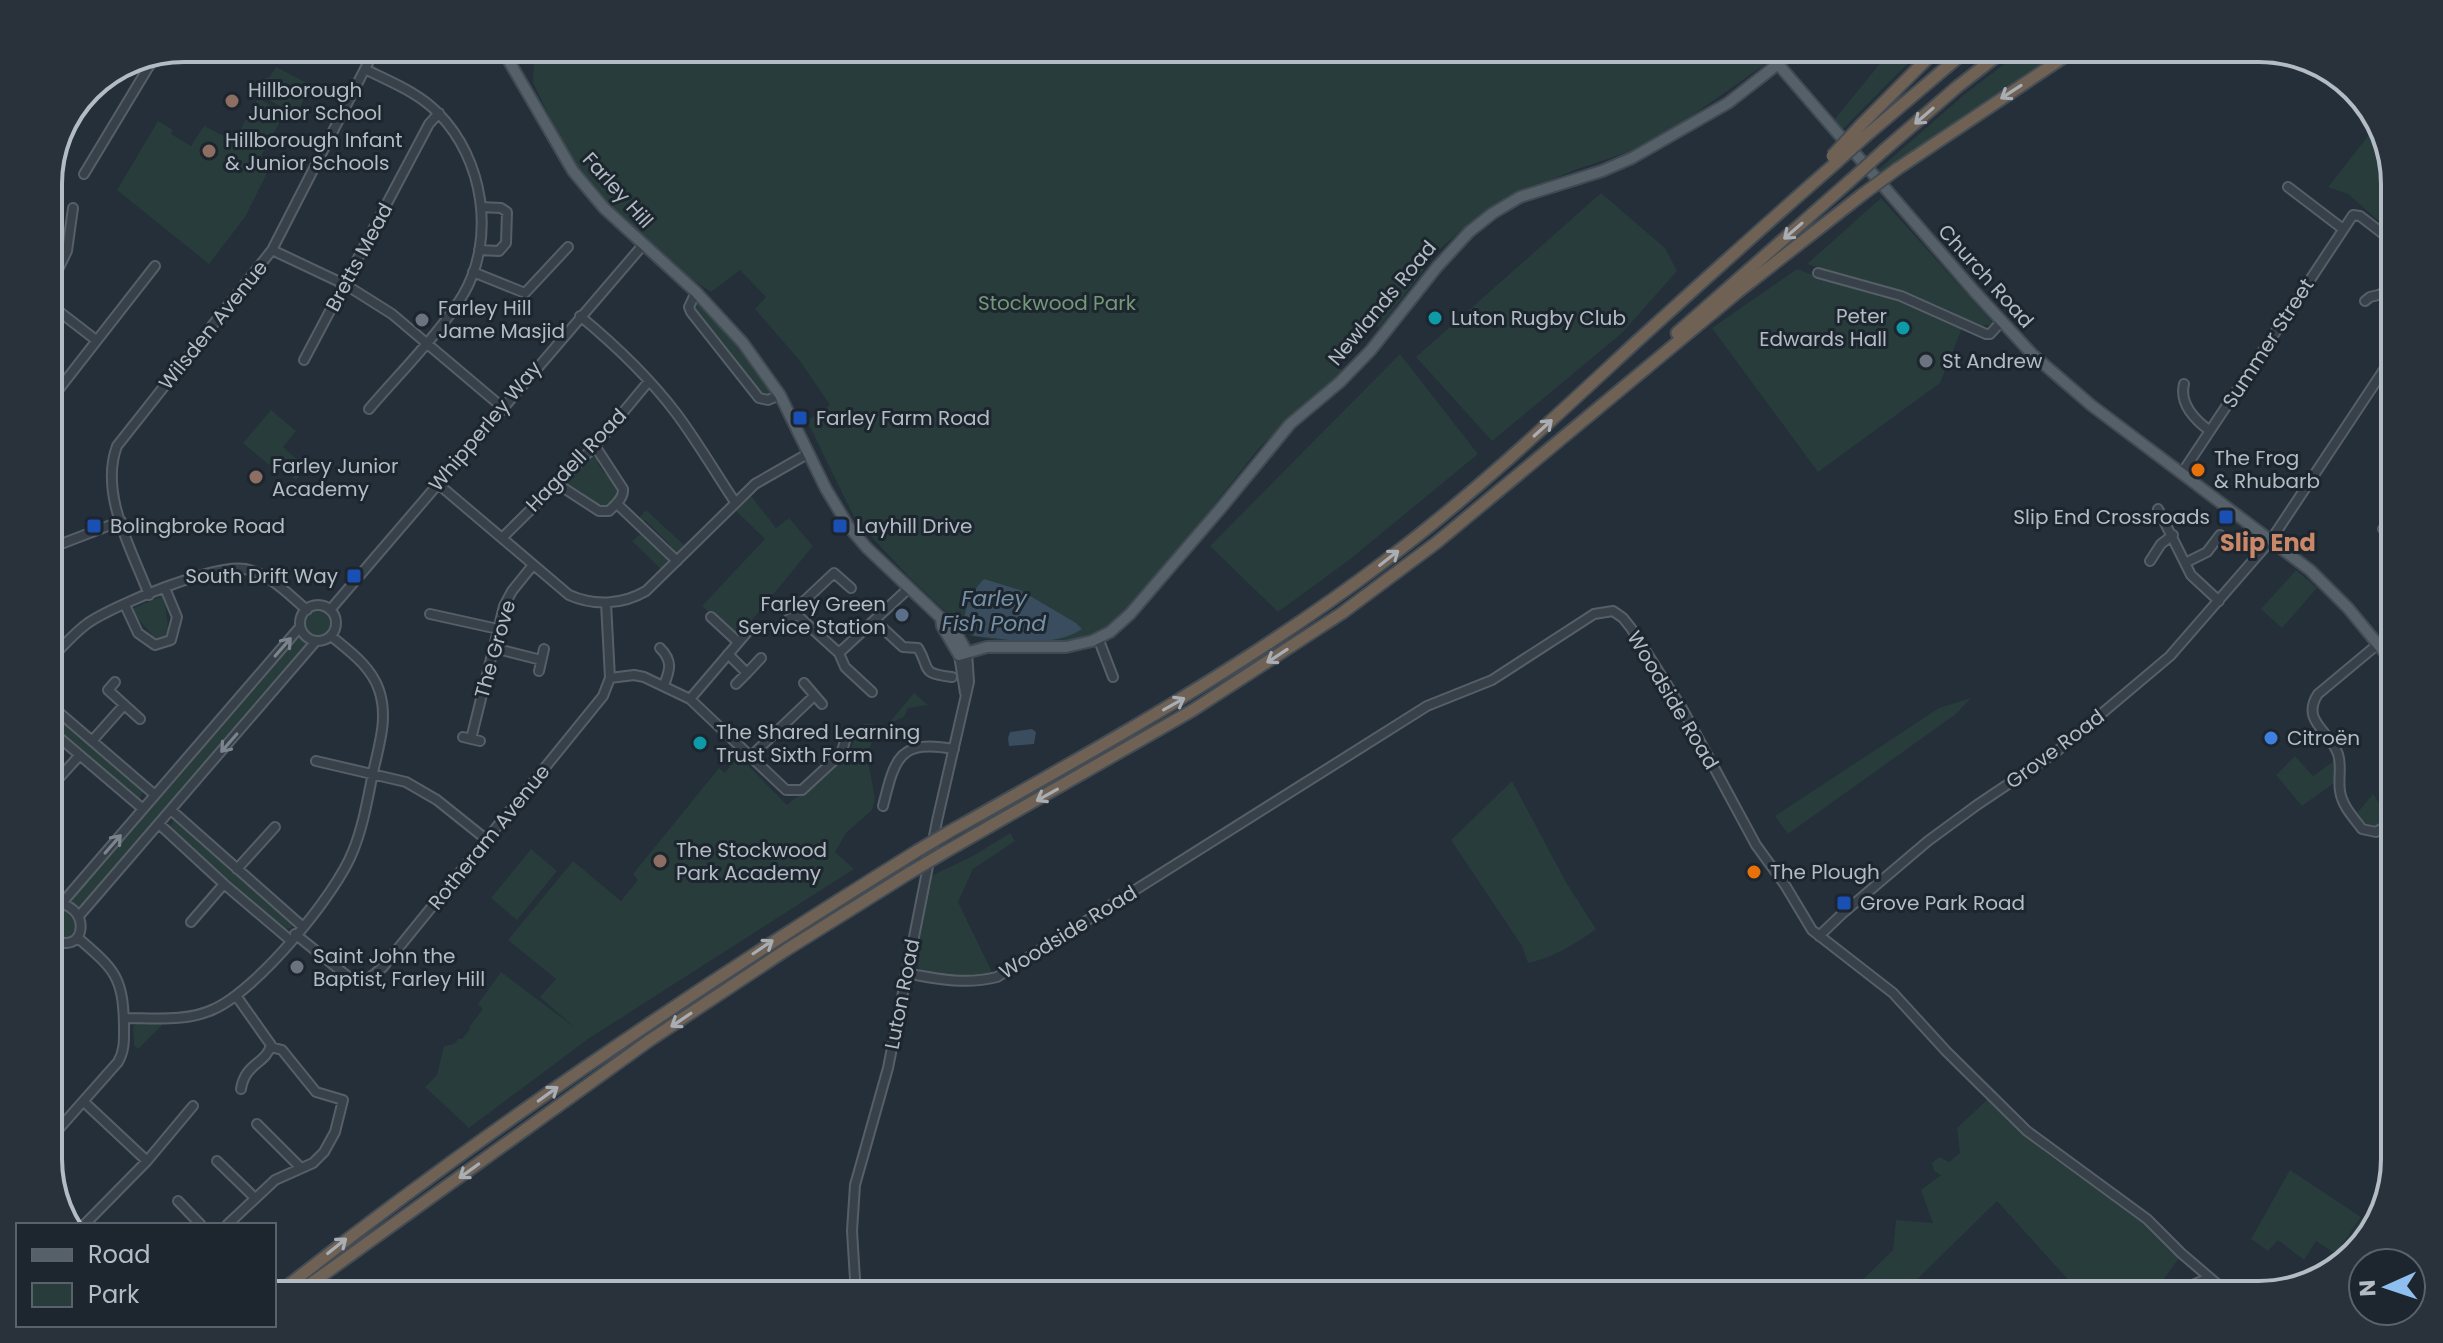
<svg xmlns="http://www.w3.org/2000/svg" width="2443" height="1343" viewBox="0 0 2443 1343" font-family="Poppins,sans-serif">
<rect width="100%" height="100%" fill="#242f39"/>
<path fill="#273c3b" d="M2024,49h39l-183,124 -2,-3 87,-76z
M1779,50l-8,10 -119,84 -80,27 -60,26 -43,26 -31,28 -59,77 -9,-8 -39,37 11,14 -82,76 -107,135 -54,53 -58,12 -70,-11 -61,-58 -55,-59 -48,-98 23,-16 -30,-44 -45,-52 11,-12 -26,-27 -29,22 -51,-34 -17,-15 -68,-74 -42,-86 1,-27z
M1891,50h30l-79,80 -8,-10z
M276,67l35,18 -15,30 -38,-21 9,-17 2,1z
M258,98l27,15 -24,43 11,7 -27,54 -36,47 -92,-74 41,-69 15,9 -2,4 20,12 13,-20 30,15z
M2379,122l16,53v60l-47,-41 -20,-7z
M1601,193l64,55 12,23 -55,62 -130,108 -76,-84z
M1881,198l113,126 -13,2 -82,-36 -92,-26z
M1797,269l32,12 72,19 61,28 -22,55 -122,89 -106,-144z
M698,301l52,59 21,31 -2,8 -8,-4 -70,-88z
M1400,354l78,100 -129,106 -71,52 -68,-66z
M271,410l25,21 -13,16 24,21 -11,12 -23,-20 -4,5 -26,-22z
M596,453l4,7 -3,2 7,11 5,-3 13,22 -14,17 -5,1 -22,-12 2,-5 -11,-7 -3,5 -6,-6z
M751,496l25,32 13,-10 24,28 -75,91 -36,-31 63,-67 -29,-28z
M646,510l38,35 -8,9 -9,-5 3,-4 -25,-25 -4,4 -4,-4z
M643,532l26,25v5l-8,7 -29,-28z
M2296,570l21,18 -35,40 -21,-19z
M165,595c0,14 4,28 3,44l-8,4c-12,-11 -20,-24 -31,-33z
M303 622a15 15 0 1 1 30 0a15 15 0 1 1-30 0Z
M295,634l4,1 9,10 -228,267 -13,-12z
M914,693l14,12 -20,3 -4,9 -11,5 -21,20 -5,13 8,44 -3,11 -26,23 -11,19 19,17 -266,170 -119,89 -44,-41 12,-12 7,-29 10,-2 5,-6 3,1 8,-10 -1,-2 14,-18 -5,-5 23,-32 73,55 -34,-30 16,-18 -48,-39 65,-79 48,40 17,-21 -5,-6 86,-106 6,5 13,-18 49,50 62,-50 9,-28c11,-6 16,-4 26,2z
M1971,698l-15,16 -168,120 -13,-18 164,-108z
M48,705l96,85 -5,10 -91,-79z
M2295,756l18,20 21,-15v22l-32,23 -26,-31z
M1512,781l55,103 29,45c-20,15 -44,29 -68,34l-6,-17 -71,-106z
M2373,794l13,18 1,5 -8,8 -10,2 -12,-14z
M175,818l118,105 -2,5 -6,1 -116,-101z
M1010,833l5,8 -42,28 -15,33 34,70 -23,6 -48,-6c-13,-16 3,-76 10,-96l42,-20z
M531,849l26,22 -40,49 -26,-22z
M48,907c20,1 26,5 30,24l-8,8h-8l-14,-8z
M136,1024h26v1l-24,24 -4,-3 -1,-19z
M1988,1099l57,53 108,77 26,29 -23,32 -27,5h-47l-85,-94 -96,94h-54l46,-45 3,-30 37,3 -12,-33 20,-15 -7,-4 -2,-8 7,-6 10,5 11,-9 -3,-25z
M2290,1170l71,47 -25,37 -20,-13 -12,19 -26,-20 -10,11 -17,-12z
M2362,1218l14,10 -49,49 -6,1z"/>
<path fill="#394d5f" d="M984,579l36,11 56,33 6,6c-29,20 -76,10 -108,7l-10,-16c3,-19 7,-27 20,-41z
M1032,729l4,3 -2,12 -25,2 -1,-8 2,-6z"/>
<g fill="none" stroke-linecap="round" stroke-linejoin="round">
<defs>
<path id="minor" d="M1778,64l17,-14
M365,69c25,13 53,23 73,44 46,46 58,126 25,182 -22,37 -65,80 -94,114
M84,174l70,-116
M2288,187l55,42
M272,250l74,35 46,29 110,93
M479,250l20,1 7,-8 1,-31 -6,-4 -20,-1
M473,272l52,21 43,-46
M1818,273l83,23 85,38h4l11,-12
M48,290l19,-39 6,-43
M696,292l-7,15 2,5 68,86 9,2 12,-5
M2382,294l9,-15
M2365,301l5,-4 12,-3 13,8
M48,303l48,37
M580,316c35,29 68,60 96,97 21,28 39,59 59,89
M304,360l125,-236 10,-11
M2184,384c-5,20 11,36 26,47
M48,403l107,-137
M2182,473l171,-258 7,1 35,27
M437,483l132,112c25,11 53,10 77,-4l109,-107 54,-31
M556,483l43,28h10c6,-6 15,-13 14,-22l-28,-43
M617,504l60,57
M2158,509l33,66 28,26
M2383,529l12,9
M502,538l93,-92 54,-65
M48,549l73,-28
M2150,561l11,-17 12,-9
M2185,563l22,-11 13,-17
M851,588l-17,-15 -34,32 -3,10 42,38 6,14 27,25
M149,595c-17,-45 -50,-101 -32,-149l155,-196 99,-193
M125,605l13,28 17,12 16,-5 6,-23 -12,-29
M300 623a18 18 0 1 1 36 0a18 18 0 1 1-36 0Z
M330,610l313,-365
M430,614l68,15
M711,617l27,25
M875,621l28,26 15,1c13,21 1,25 34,29
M778,629l11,-10 8,-4
M1098,638l15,39
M2378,644l-60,50c-18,27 13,38 20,60 4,12 0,25 2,37 2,15 14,27 22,38l14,3 19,-11
M494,648l47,12
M660,648c13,13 10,22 4,37
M839,653l70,-65
M728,654l19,19 14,-15
M959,655l6,38
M48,662c13,-14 25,-28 40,-39 26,-18 128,-60 157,-54 25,5 43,25 62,41
M539,671l5,-22
M610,678l24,-3 10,2 46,22 96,91h16l39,-36 4,-13
M115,682l-7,8 32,29
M804,683l18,21
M736,684l11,-11
M690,699l59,-69
M48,703l107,92
M48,728l95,81
M463,737l17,4
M471,739l33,-133 8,-15 21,-26
M92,741l32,-36
M750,757l63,-60
M316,761l90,21 31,18 50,40
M48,790l31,-34
M883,806c12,-48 16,-67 71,-57
M171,810l131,116
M159,824l65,60 66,56
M237,869l38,-42
M48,903c47,-5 40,61 0,33
M62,903l238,-276
M79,916l237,-275
M191,922l33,-38
M295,934l56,45 16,1 16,-13 220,-271 7,-18 -4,-75
M1819,936l23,-22 86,-73 49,-36 79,-53 114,-96 101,-116 124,-187
M905,973c33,6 60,12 92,4l430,-271 65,-26 102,-66 19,-3 10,7 8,10 52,82 73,135 29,40 27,45 81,63 53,58 81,80 120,88 34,34 49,42
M237,997l34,48c-5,19 -26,18 -30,44
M124,1018c30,0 63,4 90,-9 43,-19 122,-114 139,-158 11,-27 15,-55 21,-83 6,-26 14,-52 5,-78 -8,-24 -30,-39 -48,-54
M84,1102l63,59
M257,1124l44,44
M48,1141l70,-79c7,-12 6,-23 6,-37 -1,-49 -10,-56 -46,-87
M217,1161l38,37
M178,1201l23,24
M84,1225l63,-64 46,-55
M227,1225l48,-45 38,-17 11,-11 11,-20 8,-32 -27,-8 -34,-42 -11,-3
M856,1295l-4,-64 3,-46 33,-117 49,-247 32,-139 -2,-30
M2169,1295l40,-17"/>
<path id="major" d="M506,56l67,115 31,37 92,84 47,51 37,52 46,94 23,38 18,21 74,70 10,6 16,28
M941,618l1,8 17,29 28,-8h79l26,-6 18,-9 20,-18 91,-106 69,-84 50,-42 31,-32 66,-83 32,-35 24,-19 27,-16 82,-26 30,-13 96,-55 50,-39 196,227 58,63 59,51 219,165 38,38 47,57"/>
<path id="highway" d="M1861,125l75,-75
M1868,134l100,-85
M1883,151l74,-64 49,-38
M1897,169l179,-120
M1677,333l175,-154
M949,832c150,-84 299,-167 436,-271 88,-66 169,-143 250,-218 67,-61 134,-122 202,-181
M945,852l248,-142 149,-97 94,-70 303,-252 124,-97
M276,1295c204,-162 420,-307 641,-444
M295,1295l355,-255 136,-90 125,-78"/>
</defs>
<use href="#minor" stroke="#565f67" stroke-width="12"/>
<use href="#major" stroke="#414a52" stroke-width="14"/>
<use href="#highway" stroke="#434c54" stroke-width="15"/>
<use href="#minor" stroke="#384149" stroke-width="8"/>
<use href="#major" stroke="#566069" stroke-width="10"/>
<use href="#highway" stroke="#6f6255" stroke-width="11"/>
<defs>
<path id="highway-bridge" d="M1832,156l29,-31
M1837,162l31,-28
M1852,179l31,-28
M1863,194l34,-25
M917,851l32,-19
M911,872l34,-20"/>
</defs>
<use href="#highway-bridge" stroke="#434c54" stroke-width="15" stroke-linecap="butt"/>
<use href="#highway-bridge" stroke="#6f6255" stroke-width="11"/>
</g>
<defs><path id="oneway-shaft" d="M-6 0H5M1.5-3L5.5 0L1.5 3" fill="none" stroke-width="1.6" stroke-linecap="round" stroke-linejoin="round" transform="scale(2)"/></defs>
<g stroke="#a9aeb4">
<use href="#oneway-shaft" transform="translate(2011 92) rotate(147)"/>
<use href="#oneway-shaft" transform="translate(1924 116) rotate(139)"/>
<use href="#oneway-shaft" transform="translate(1793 231) rotate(139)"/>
<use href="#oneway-shaft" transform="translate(1543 428) rotate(-42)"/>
<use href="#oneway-shaft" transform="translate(1389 558) rotate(-38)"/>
<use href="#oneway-shaft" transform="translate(1277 656) rotate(147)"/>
<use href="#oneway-shaft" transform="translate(1174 704) rotate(-29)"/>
<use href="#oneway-shaft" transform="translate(1047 795) rotate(151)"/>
<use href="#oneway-shaft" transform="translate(763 947) rotate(-34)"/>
<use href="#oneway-shaft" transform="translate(681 1020) rotate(146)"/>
<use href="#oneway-shaft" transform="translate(548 1094) rotate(-36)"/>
<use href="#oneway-shaft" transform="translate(469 1171) rotate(144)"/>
<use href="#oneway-shaft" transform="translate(337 1246) rotate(-39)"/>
</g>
<g stroke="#7c858d">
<use href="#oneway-shaft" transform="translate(283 647) rotate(-49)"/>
<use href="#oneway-shaft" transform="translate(229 743) rotate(131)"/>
<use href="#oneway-shaft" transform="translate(113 844) rotate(-49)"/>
</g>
<g fill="#8d6e63" stroke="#1d262e" stroke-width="3">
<circle cx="232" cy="101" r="8"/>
<circle cx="209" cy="151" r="8"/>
<circle cx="256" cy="477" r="8"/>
<circle cx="660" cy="861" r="8"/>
</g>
<g fill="#0f9aa8" stroke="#1d262e" stroke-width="3">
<circle cx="1435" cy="318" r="8"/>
<circle cx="1903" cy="328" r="8"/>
<circle cx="700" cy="743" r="8"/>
</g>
<g fill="#6b7280" stroke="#1d262e" stroke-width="3">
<circle cx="422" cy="320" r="8"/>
<circle cx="1926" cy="361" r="8"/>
<circle cx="297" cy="967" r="8"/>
</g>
<g fill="#1a4fb4" stroke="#1d262e" stroke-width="3">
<rect x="792" y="410" width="16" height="16" rx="4"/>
<rect x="2218" y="509" width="16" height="16" rx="4"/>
<rect x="86" y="518" width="16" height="16" rx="4"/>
<rect x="832" y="518" width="16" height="16" rx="4"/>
<rect x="346" y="568" width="16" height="16" rx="4"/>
<rect x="1836" y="895" width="16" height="16" rx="4"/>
</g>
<g fill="#e8710a" stroke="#1d262e" stroke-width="3">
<circle cx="2198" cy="470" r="8"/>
<circle cx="1754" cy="872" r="8"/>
</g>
<circle fill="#5c6f8a" stroke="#1d262e" stroke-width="3" cx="902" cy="615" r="8"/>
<circle fill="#3f7fe0" stroke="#1d262e" stroke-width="3" cx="2271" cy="738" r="8"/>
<g text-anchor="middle" stroke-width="6" stroke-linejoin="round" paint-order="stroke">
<g font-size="20" fill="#b3bcc5" stroke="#1d262e" text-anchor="start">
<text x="248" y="97">Hillborough<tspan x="248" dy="23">Junior School</tspan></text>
<text x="225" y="147">Hillborough Infant<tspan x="225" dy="23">&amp; Junior Schools</tspan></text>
<text x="438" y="315">Farley Hill<tspan x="438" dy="23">Jame Masjid</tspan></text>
<text x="1887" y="323" text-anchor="end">Peter<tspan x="1887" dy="23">Edwards Hall</tspan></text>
<text x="1451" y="325">Luton Rugby Club</text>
<text x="1942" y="368">St Andrew</text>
<text x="816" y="425">Farley Farm Road</text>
<text x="2214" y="465">The Frog<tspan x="2214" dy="23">&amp; Rhubarb</tspan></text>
<text x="272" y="473">Farley Junior<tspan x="272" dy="23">Academy</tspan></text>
<text x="2210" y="524" text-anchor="end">Slip End Crossroads</text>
<text x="110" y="533">Bolingbroke Road</text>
<text x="856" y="533">Layhill Drive</text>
<text x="338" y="583" text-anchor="end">South Drift Way</text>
<text x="886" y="611" text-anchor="end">Farley Green<tspan x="886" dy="23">Service Station</tspan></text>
<text x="716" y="739">The Shared Learning<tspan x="716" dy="23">Trust Sixth Form</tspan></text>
<text x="2287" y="745">Citroën</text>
<text x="676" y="857">The Stockwood<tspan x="676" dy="23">Park Academy</tspan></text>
<text x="1770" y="879">The Plough</text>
<text x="1860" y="910">Grove Park Road</text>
<text x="313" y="963">Saint John the<tspan x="313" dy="23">Baptist, Farley Hill</tspan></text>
</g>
<g font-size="20" fill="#b3bcc5" stroke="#1d262e">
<text transform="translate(618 190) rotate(48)" y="7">Farley Hill</text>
<text transform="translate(359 257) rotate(-62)" y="7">Bretts Mead</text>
<text transform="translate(1986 276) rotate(48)" y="7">Church Road</text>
<text transform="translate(1382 303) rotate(-50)" y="7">Newlands Road</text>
<text transform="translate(213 325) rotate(-51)" y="7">Wilsden Avenue</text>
<text transform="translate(2268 343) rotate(-57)" y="7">Summer Street</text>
<text transform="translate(485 426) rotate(-50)" y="7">Whipperley Way</text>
<text transform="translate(576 460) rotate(-46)" y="7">Hagdell Road</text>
<text transform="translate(495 649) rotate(-74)" y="7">The Grove</text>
<text transform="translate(1673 700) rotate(59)" y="7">Woodside Road</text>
<text transform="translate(2055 749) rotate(-37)" y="7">Grove Road</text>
<text transform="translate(489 837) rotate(-51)" y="7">Rotheram Avenue</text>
<text transform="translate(1068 932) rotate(-32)" y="7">Woodside Road</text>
<text transform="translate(902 994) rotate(-79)" y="7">Luton Road</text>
</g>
<g font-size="20" fill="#739977" stroke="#1d262e">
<text x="1057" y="310">Stockwood Park</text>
</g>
<g font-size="22" font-style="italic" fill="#7690a6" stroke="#1d262e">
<text x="994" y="606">Farley<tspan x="994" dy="25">Fish Pond</tspan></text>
</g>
<g font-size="24" font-weight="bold" fill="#cb8868" stroke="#1d262e">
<text x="2268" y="551">Slip End</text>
</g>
</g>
<path d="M0 0H2443V1343H0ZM184 62H2259A122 122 0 0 1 2381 184V1159A122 122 0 0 1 2259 1281H184A122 122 0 0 1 62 1159V184A122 122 0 0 1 184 62Z" fill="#29323a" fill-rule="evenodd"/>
<path fill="none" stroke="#b3bcc5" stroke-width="4" d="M184 62H2259A122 122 0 0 1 2381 184V1159A122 122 0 0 1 2259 1281H184A122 122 0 0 1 62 1159V184A122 122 0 0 1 184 62Z"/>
<rect x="16" y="1223" width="260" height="104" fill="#1d262e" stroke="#59626a" stroke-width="2"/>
<rect x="32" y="1249" width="40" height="12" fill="#566069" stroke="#59626a" stroke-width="2"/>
<text x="88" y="1263" font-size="24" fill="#b3bcc5">Road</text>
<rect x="32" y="1283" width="40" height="24" fill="#273c3b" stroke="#59626a" stroke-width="2"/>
<text x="88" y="1303" font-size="24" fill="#b3bcc5">Park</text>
<g transform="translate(2387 1287) rotate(267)"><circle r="38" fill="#1d262e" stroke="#59626a" stroke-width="2"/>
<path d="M0-6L14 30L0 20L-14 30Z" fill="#8ebfef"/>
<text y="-12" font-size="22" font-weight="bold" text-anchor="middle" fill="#b3bcc5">N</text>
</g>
</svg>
